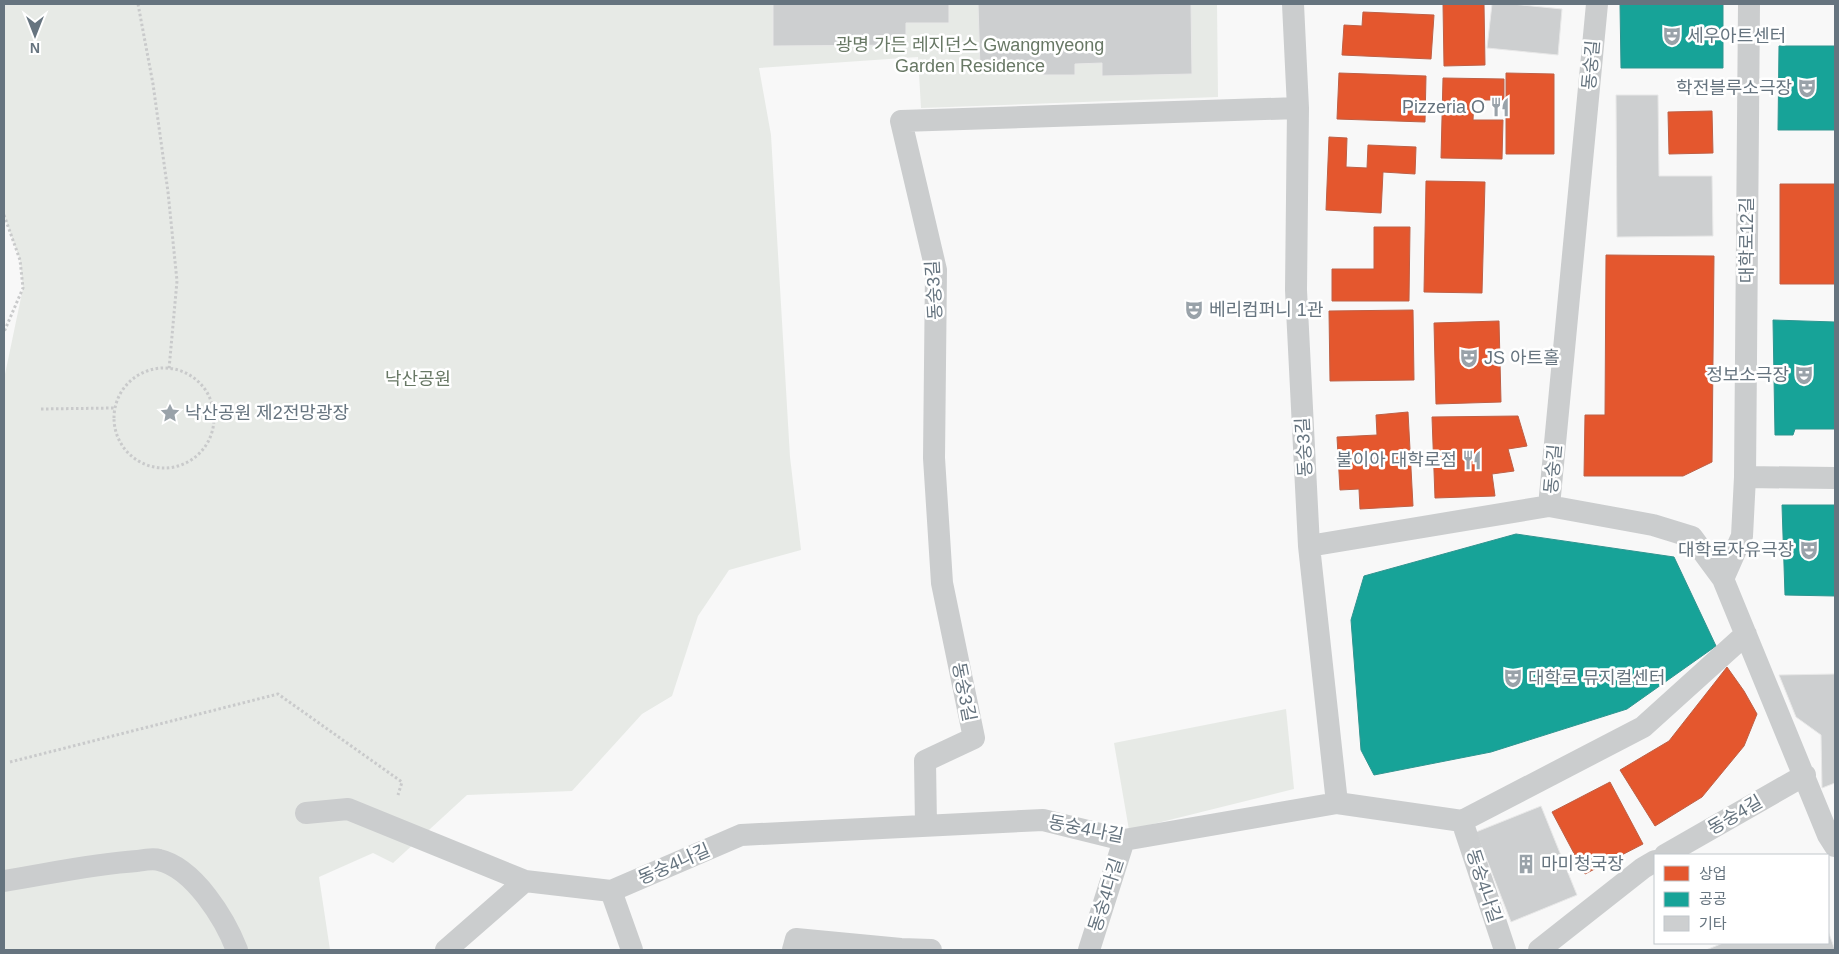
<svg xmlns="http://www.w3.org/2000/svg" width="1839" height="954" viewBox="0 0 1839 954" font-family="Arial,'Noto Sans KR',sans-serif">
<rect width="100%" height="100%" fill="#f8f8f8"/>
<path fill="#e7eae6" d="M4,4h1213l1,93 -297,11 -3,-51 -159,11 12,67 19,322 11,93 -72,20 -31,46 -26,80 -30,18 -70,77 -105,4 -74,68 -20,-10 -54,24 11,73h-326v-571l19,-91 -3,-28 -16,-45z
M1286,709l8,80 -165,41 -15,-87z"/>
<path fill="#e4572e" stroke="#be6046" d="M1443,4h41l1,61 -41,1z
M1363,12l71,3 -3,44 -89,-4 2,-30 18,1z
M1339,73l87,3 -1,46 -88,-3z
M1506,73l48,1v80h-48z
M1443,78l61,1v21h-30l-1,20h30l-1,39 -61,-1z
M1712,111l1,42 -44,1 -1,-42z
M1329,137l18,1 -1,29 21,1 1,-23 48,2 -1,27 -32,-2 -2,41 -55,-3z
M1426,181l59,1 -3,111 -58,-1z
M1780,184h55v100h-55z
M1374,227h36l-1,74h-77v-32h42z
M1606,255l108,1 -2,206 -29,14h-99l1,-61h20z
M1413,310l1,70 -84,1 -1,-70z
M1499,321l2,81 -65,2 -2,-81z
M1408,412l5,94 -53,3 -1,-20 -19,1 -3,-53 40,-2 -1,-20z
M1518,416l9,30 -19,3 6,22 -22,3 3,22 -60,2 -3,-81z
M1727,667l17,24 13,23 -13,32 -42,51 -47,29 -35,-56 49,-29z
M1610,782l33,62 -58,30 -33,-62z"/>
<path fill="#17a398" stroke="#2f9590" d="M1620,4h103v64h-102z
M1779,46h56v84h-57z
M1773,320l62,2v107h-40l-2,6h-18z
M1782,505h53v91l-50,-1z
M1516,534l158,23 42,89 -89,63 -136,43 -117,23 -13,-25 -10,-130 13,-44z"/>
<path fill="#cdcfd0" stroke="#e8e8e8" d="M773,4h176v19h-43v22l-133,1z
M978,4h213l1,70 -90,2v-13l-27,1v11h-32v-8h-16v5l-33,1v-5h-14z
M1492,4h20l50,5 -4,46 -71,-7z
M1616,95h42l1,81h53l1,60 -96,1z
M1835,674v109l-13,5 -1,-53 -25,-18 -17,-42z
M1541,806l36,89 -66,27 -35,-90z
M1828,931l7,19h-129l17,-7h105z"/>
<g fill="none" stroke-linecap="round" stroke-linejoin="round">
<path stroke="#c9cacb" stroke-width="3" stroke-dasharray="2.5 2.5" stroke-linecap="butt" d="M138,4l15,80 15,108 9,89 -8,88
M4,215l16,45 3,28 -19,44
M114 418a50 50 0 1 1 100 0a50 50 0 1 1-100 0Z
M41,409l73,-1
M10,762l268,-68 124,88 -4,13"/>
<path stroke="#cbcdce" stroke-width="22" d="M1293,4l5,104 -2,182 13,256
M1597,4l-48,502 104,19 39,12 31,42 105,256 7,11
M1745,477l90,1
M1723,579l19,-43 3,-59 4,-473
M1337,803l-28,-257 240,-40
M306,813l42,-4 177,72 86,10 130,-56 302,-15 81,20 213,-37 125,18 43,129
M1462,821l181,-94 103,-93
M926,825l-1,-64 49,-23 -32,-155 -8,-125 2,-188 -35,-149 397,-13
M1665,855l140,-80
M4,881c44,-7 88,-17 133,-20 6,-1 16,-3 22,-1 35,8 66,59 78,90
M611,891l21,59
M446,950l79,-69
M793,950l3,-11 105,10 30,1
M1089,950l35,-110
M1539,950l104,-82 12,-7"/>
</g>
<defs>
<symbol id="theatre-bare" viewBox="-9 -9 18 18"><path d="M-5-5.5Q0-4 5-5.5V0Q5 5 0 6Q-5 5-5 0ZM-3.3-2.5H-1v1.5H-3.3ZM1-2.5H3.3v1.5H1ZM-2.8 1Q0 5.5 2.8 1Z" fill="#99a2a9" stroke="#fff" stroke-width="2.5" paint-order="stroke"/></symbol>
<symbol id="restaurant-bare" viewBox="-9 -9 18 18"><path d="M-5-6h1v4h1v-4h1v4h1v-4h1v5L-1.5 .5V6h-2V.5L-5-1ZM5-6V6H3V1.5H1.5Q1.5-4 5-6Z" fill="#99a2a9" stroke="#fff" stroke-width="2.5" paint-order="stroke"/></symbol>
<symbol id="sight-bare" viewBox="-9 -9 18 18"><path d="M0-6L1.8-2.2L6-1.7L2.9 1.2L3.7 5.4L0 3.3L-3.7 5.4L-2.9 1.2L-6-1.7L-1.8-2.2Z" fill="#99a2a9" stroke="#fff" stroke-width="2.5" paint-order="stroke"/></symbol>
<symbol id="building-bare" viewBox="-9 -9 18 18"><path d="M-4-6H4V6H1V3H-1V6H-4ZM-2.5-4.3h1.7v1.8h-1.7ZM.8-4.3h1.7v1.8H.8ZM-2.5-1h1.7V.8h-1.7ZM.8-1h1.7V.8H.8Z" fill="#99a2a9" stroke="#fff" stroke-width="2.5" paint-order="stroke"/></symbol>
</defs>
<g fill-rule="evenodd">
<use href="#theatre-bare" x="1658" y="22" width="28" height="28"/>
<use href="#theatre-bare" x="1793" y="74" width="28" height="28"/>
<use href="#restaurant-bare" x="1486" y="93" width="28" height="28"/>
<use href="#theatre-bare" x="1180" y="296" width="28" height="28"/>
<use href="#theatre-bare" x="1455" y="344" width="28" height="28"/>
<use href="#theatre-bare" x="1790" y="361" width="28" height="28"/>
<use href="#sight-bare" x="156" y="399" width="28" height="28"/>
<use href="#restaurant-bare" x="1458" y="446" width="28" height="28"/>
<use href="#theatre-bare" x="1795" y="536" width="28" height="28"/>
<use href="#theatre-bare" x="1499" y="664" width="28" height="28"/>
<use href="#building-bare" x="1512" y="850" width="28" height="28"/>
</g>
<g text-anchor="middle" stroke-width="5" stroke-linejoin="round" paint-order="stroke">
<g font-size="18" fill="#66747f" stroke="#fff" text-anchor="start">
<text x="1687" y="42">세우아트센터</text>
<text x="1792" y="94" text-anchor="end">학전블루소극장</text>
<text x="1485" y="113" text-anchor="end">Pizzeria O</text>
<text x="1209" y="316">베리컴퍼니 1관</text>
<text x="1484" y="364">JS 아트홀</text>
<text x="1789" y="381" text-anchor="end">정보소극장</text>
<text x="185" y="419">낙산공원 제2전망광장</text>
<text x="1457" y="466" text-anchor="end">불이아 대학로점</text>
<text x="1794" y="556" text-anchor="end">대학로자유극장</text>
<text x="1528" y="684">대학로 뮤지컬센터</text>
<text x="1541" y="870">마미청국장</text>
</g>
<g font-size="18" fill="#687865" stroke="#fff">
<text x="970" y="51">광명 가든 레지던스 Gwangmyeong<tspan x="970" dy="21">Garden Residence</tspan></text>
<text x="418" y="385">낙산공원</text>
</g>
<g font-size="18" fill="#66747f" stroke="#fff">
<text transform="translate(1591 65) rotate(-85)" y="6">동숭길</text>
<text transform="translate(1747 240) rotate(-90)" y="6">대학로12길</text>
<text transform="translate(934 290) rotate(-93)" y="6">동숭3길</text>
<text transform="translate(1304 447) rotate(-93)" y="6">동숭3길</text>
<text transform="translate(1553 469) rotate(-85)" y="6">동숭길</text>
<text transform="translate(964 692) rotate(79)" y="6">동숭3길</text>
<text transform="translate(1735 815) rotate(-30)" y="6">동숭4길</text>
<text transform="translate(1086 829) rotate(11)" y="6">동숭4나길</text>
<text transform="translate(674 864) rotate(-23)" y="6">동숭4나길</text>
<text transform="translate(1484 886) rotate(72)" y="6">동숭4나길</text>
<text transform="translate(1106 895) rotate(-72)" y="6">동숭4다길</text>
</g>
</g>
<rect width="1839" height="954" fill="none" stroke="#66747f" stroke-width="10"/>
<rect x="1654" y="854" width="175" height="90" fill="#ffffff" stroke="#c2c7cc"/>
<rect x="1664" y="866" width="25" height="15" fill="#e4572e" stroke="#c2c7cc"/>
<text x="1699" y="879" font-size="15" fill="#66747f">상업</text>
<rect x="1664" y="892" width="25" height="15" fill="#17a398" stroke="#c2c7cc"/>
<text x="1699" y="904" font-size="15" fill="#66747f">공공</text>
<rect x="1664" y="916" width="25" height="15" fill="#cdcfd0" stroke="#c2c7cc"/>
<text x="1699" y="929" font-size="15" fill="#66747f">기타</text>
<g transform="translate(35 35) rotate(180)" stroke="#ffffff" stroke-width="4" paint-order="stroke">
<path d="M0-4L9 19L0 12L-9 19Z" fill="#66747f"/>
<text y="-8" font-size="14" font-weight="bold" text-anchor="middle" fill="#66747f">N</text>
</g>
</svg>
